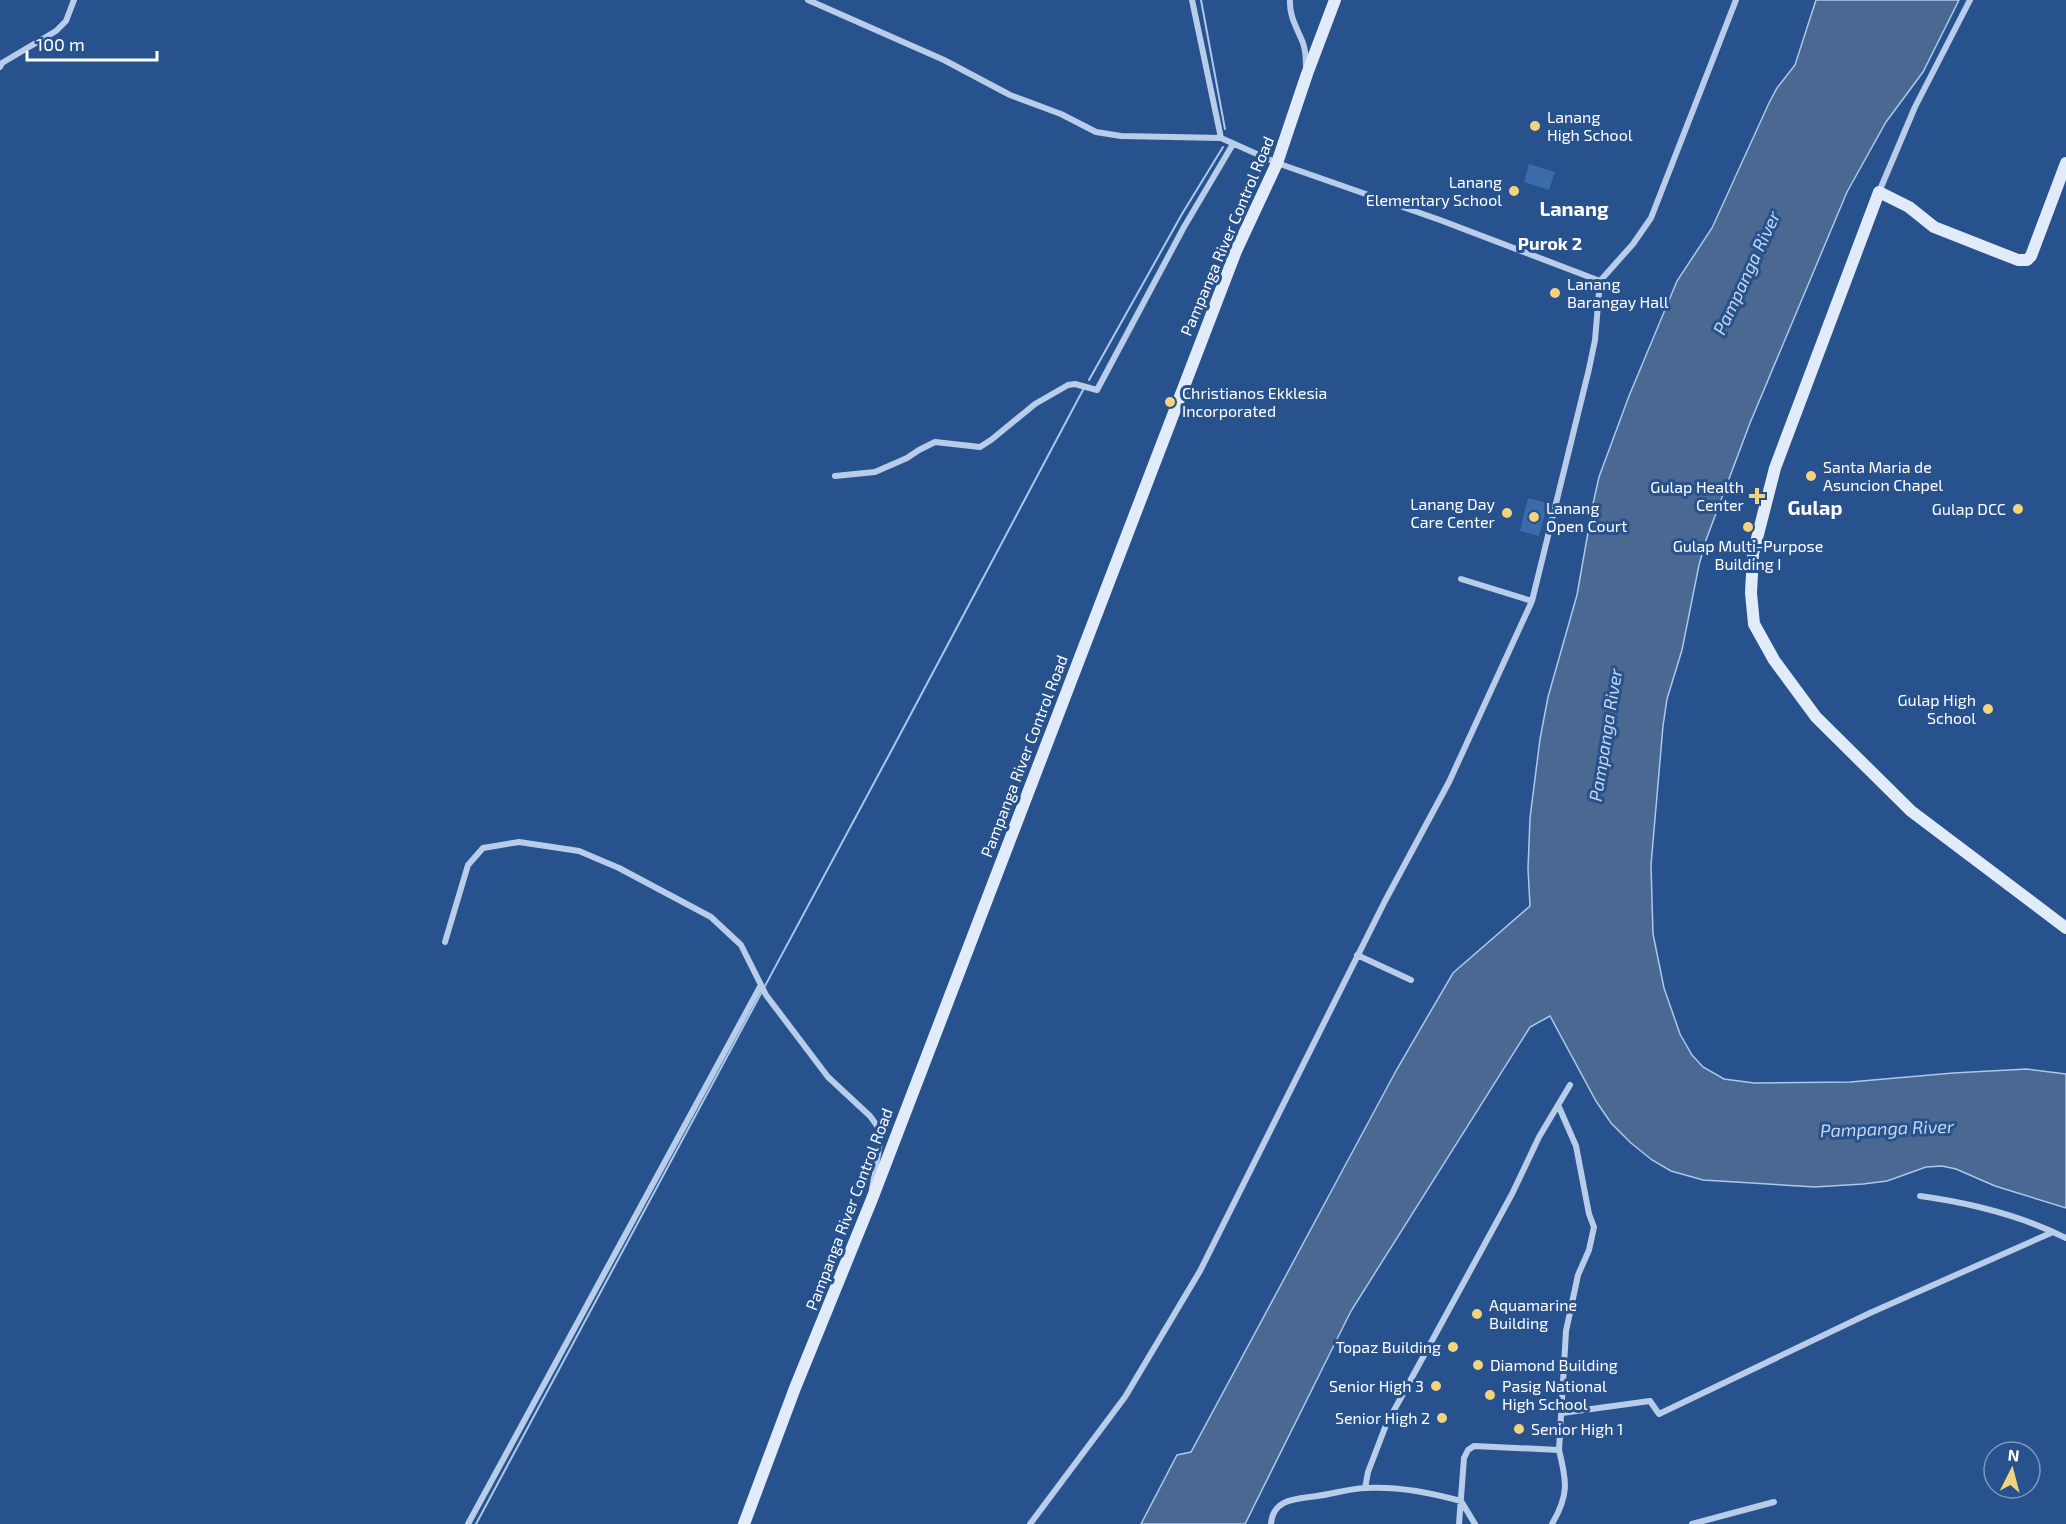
<svg xmlns="http://www.w3.org/2000/svg" width="2066" height="1524" viewBox="0 0 2066 1524" font-family="'Exo 2',sans-serif">
<rect width="100%" height="100%" fill="#27528d"/>
<path fill="#3c6ba9" d="M1529,164l26,8 -6,18 -25,-8z
M1528,498l20,5 -9,33 -19,-5z"/>
<path fill="#4b6892" stroke="#abc8eb" stroke-width="1.5" d="M1816,0h143l-36,72 -37,50 -39,70 -97,231 -44,117 -7,25 -17,85 -15,49 -4,27 -12,139 2,69 11,54 16,46 12,21 11,12 21,12 30,4 96,-1 103,-9 74,-4 39,5v134l-71,-22 -39,-17 -14,-3 -16,1 -39,14 -24,3 -48,3 -112,-7 -32,-9 -19,-11 -21,-17 -20,-20 -15,-22 -46,-85 -20,11 -179,284 -106,213h-104l36,-69 14,-3 206,-383 56,-96 77,-67 -2,-37 2,-51 10,-79 8,-42 29,-102 16,-91 6,-27 30,-81 48,-115 35,-53 57,-125 8,-15 18,-23z"/>
<g fill="none" stroke-linecap="round" stroke-linejoin="round">
<path stroke="#abc8eb" stroke-width="2" d="M1201,0l24,129
M1089,380l93,-166 41,-67
M476,1524l420,-782 188,-354"/>
<path stroke="#b7cdea" stroke-width="6" d="M808,0l136,60 66,35 51,19 35,18 25,4 100,2 56,25 163,57 160,61
M1192,0l29,138
M1290,0c-1,16 7,28 13,43 3,8 3,16 3,25
M0,67l2,-4 54,-32 10,-10 8,-21
M1879,192l36,-85 55,-107
M835,476l40,-4 32,-14 12,-8 16,-8 45,5 11,-7 44,-36 33,-19 7,-1 22,6 87,-163 49,-83
M1461,579l71,22
M445,942l23,-77 15,-17 36,-6 60,9 40,17 92,49 30,28 25,50 62,82 42,39 8,11 2,16 -8,46
M1357,955l54,25
M1920,1196c51,7 100,19 146,42
M1562,1413l88,-12 9,13 211,-101 183,-81
M1365,1488l3,-16 18,-47 126,-231 27,-57 31,-52
M468,1524l293,-539
M1030,1524l95,-127 75,-126 185,-370 64,-119 83,-181 57,-232 6,-29 5,-59 33,-37 18,-26 85,-218
M1271,1524c2,-26 26,-25 46,-28 16,-2 31,-7 47,-8 32,-2 65,4 97,13l14,23
M1459,1524l5,-66 4,-8 6,-4 85,4 7,-119 12,-56 11,-25 5,-23 -5,-13 -13,-68 -17,-39
M1552,1524c17,-29 15,-42 7,-74
M1692,1524l82,-22"/>
<path stroke="#e1ebf9" stroke-width="12" d="M2066,163l-35,93 -4,4h-9l-84,-33 -25,-20 -30,-15 -104,276 -22,86 -2,39 3,31 20,36 42,57 95,94 155,117
M744,1524l51,-136 77,-189 364,-948 41,-88 30,-89 28,-74"/>
</g>
<g fill="#f3d37c" stroke="#27528d" stroke-width="2">
<circle cx="1535" cy="126" r="6"/>
<circle cx="1514" cy="191" r="6"/>
<circle cx="1555" cy="293" r="6"/>
<circle cx="1170" cy="402" r="6"/>
<circle cx="1811" cy="476" r="6"/>
<path d="M1754 487h6v6h6v6h-6v6h-6v-6h-6v-6h6z"/>
<circle cx="2018" cy="509" r="6"/>
<circle cx="1507" cy="513" r="6"/>
<circle cx="1534" cy="517" r="6"/>
<circle cx="1748" cy="527" r="6"/>
<circle cx="1988" cy="709" r="6"/>
<circle cx="1477" cy="1314" r="6"/>
<circle cx="1453" cy="1347" r="6"/>
<circle cx="1478" cy="1365" r="6"/>
<circle cx="1436" cy="1386" r="6"/>
<circle cx="1490" cy="1395" r="6"/>
<circle cx="1442" cy="1418" r="6"/>
<circle cx="1519" cy="1429" r="6"/>
</g>
<g text-anchor="middle" stroke-width="6" stroke-linejoin="round" paint-order="stroke">
<g font-size="16" fill="#fff" stroke="#27528d" text-anchor="start">
<text x="1547" y="123">Lanang<tspan x="1547" dy="18">High School</tspan></text>
<text x="1502" y="188" text-anchor="end">Lanang<tspan x="1502" dy="18">Elementary School</tspan></text>
<text x="1567" y="290">Lanang<tspan x="1567" dy="18">Barangay Hall</tspan></text>
<text x="1182" y="399">Christianos Ekklesia<tspan x="1182" dy="18">Incorporated</tspan></text>
<text x="1823" y="473">Santa Maria de<tspan x="1823" dy="18">Asuncion Chapel</tspan></text>
<text x="1744" y="493" text-anchor="end">Gulap Health<tspan x="1744" dy="18">Center</tspan></text>
<text x="1495" y="510" text-anchor="end">Lanang Day<tspan x="1495" dy="18">Care Center</tspan></text>
<text x="1546" y="514">Lanang<tspan x="1546" dy="18">Open Court</tspan></text>
<text x="2006" y="515" text-anchor="end">Gulap DCC</text>
<text x="1748" y="552" text-anchor="middle">Gulap Multi-Purpose<tspan x="1748" dy="18">Building I</tspan></text>
<text x="1976" y="706" text-anchor="end">Gulap High<tspan x="1976" dy="18">School</tspan></text>
<text x="1489" y="1311">Aquamarine<tspan x="1489" dy="18">Building</tspan></text>
<text x="1441" y="1353" text-anchor="end">Topaz Building</text>
<text x="1490" y="1371">Diamond Building</text>
<text x="1424" y="1392" text-anchor="end">Senior High 3</text>
<text x="1502" y="1392">Pasig National<tspan x="1502" dy="18">High School</tspan></text>
<text x="1430" y="1424" text-anchor="end">Senior High 2</text>
<text x="1531" y="1435">Senior High 1</text>
</g>
<g font-size="16" fill="#fff" stroke="#27528d">
<text transform="translate(1227 236) rotate(-67)" y="6">Pampanga River Control Road</text>
<text transform="translate(1024 756) rotate(-69)" y="6">Pampanga River Control Road</text>
<text transform="translate(849 1209) rotate(-69)" y="6">Pampanga River Control Road</text>
</g>
<g font-size="18" font-weight="bold" fill="#fff" stroke="#27528d">
<text x="1550" y="250">Purok 2</text>
</g>
<g font-size="18" font-style="italic" fill="#c3d7f1" stroke="#27528d">
<text transform="translate(1747 273) rotate(-65)" y="6">Pampanga River</text>
<text transform="translate(1606 735) rotate(-81)" y="6">Pampanga River</text>
<text transform="translate(1887 1129) rotate(-2)" y="6">Pampanga River</text>
</g>
<g font-size="20" font-weight="bold" fill="#fff" stroke="#27528d">
<text x="1574" y="216">Lanang</text>
<text x="1815" y="515">Gulap</text>
</g>
</g>
<g transform="translate(2012 1470) rotate(6)"><circle r="28" fill="#27528d" stroke="#7d97bb" stroke-width="1.5"/>
<path d="M0-4.5L10 22L0 15L-10 22Z" fill="#f3d37c"/>
<text y="-9" font-size="16" font-weight="bold" text-anchor="middle" fill="#ffffff">N</text>
</g>
<path d="M27 51v9h130v-9" fill="none" stroke="#ffffff" stroke-width="3"/>
<text x="36" y="51" font-size="18" fill="#ffffff" stroke="#27528d" stroke-width="4.5" paint-order="stroke">100 m</text>
</svg>
